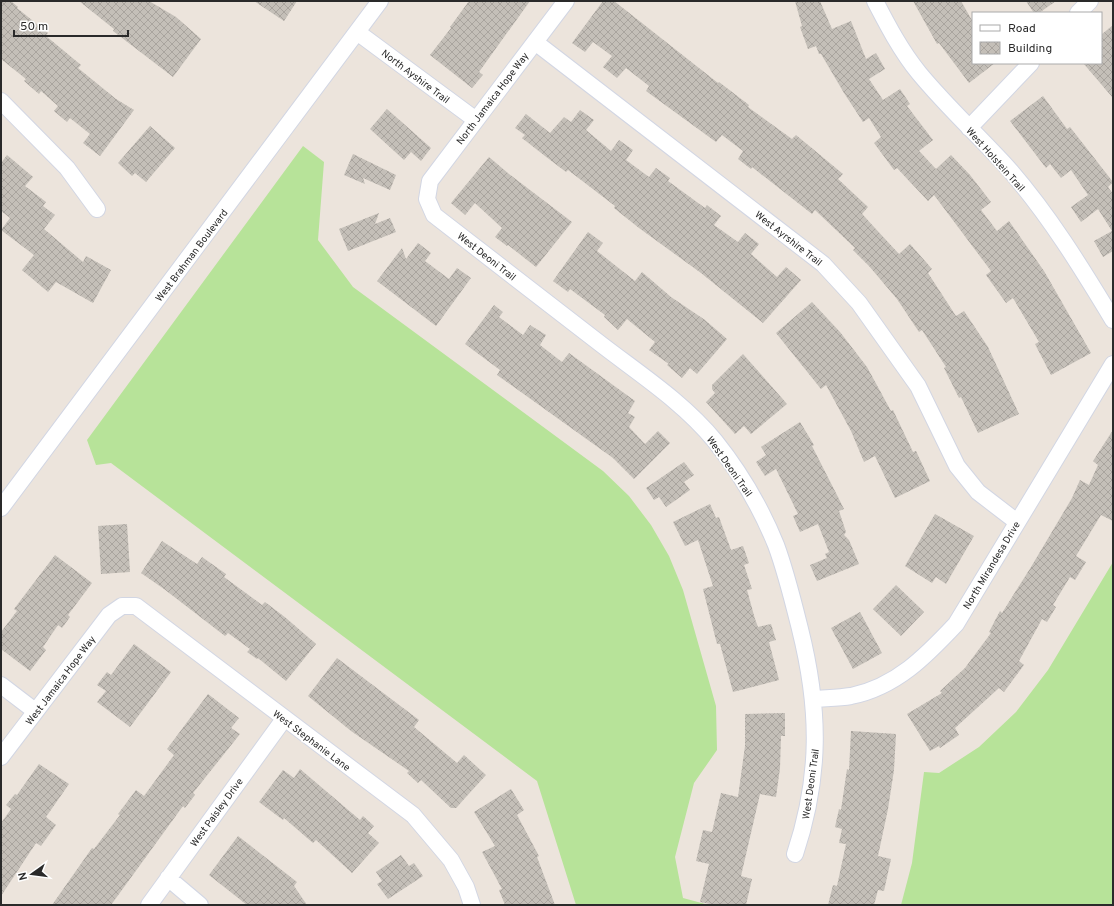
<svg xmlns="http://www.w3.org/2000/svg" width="1114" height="906" viewBox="0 0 1114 906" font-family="Overpass,sans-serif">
<defs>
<pattern id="building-cross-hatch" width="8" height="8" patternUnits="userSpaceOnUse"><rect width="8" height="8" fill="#c4bfb8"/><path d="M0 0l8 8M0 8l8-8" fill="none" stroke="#a9a49e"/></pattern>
</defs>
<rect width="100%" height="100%" fill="#ece4dc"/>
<path fill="#b7e399" d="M303,146l21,16 -6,78 35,47 250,184 26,25 22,29 18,31 14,34 33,116 1,44 -23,33 -19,74 8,41 26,7h-133l-39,-124 -426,-318 -15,2 -9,-25z
M1113,562v343h-212l11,-42 12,-91 15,1 40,-26 37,-35 32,-42z"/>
<path fill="url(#building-cross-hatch)" d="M1,1h10l7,6 -1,1 31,25 -2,3 35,29 -3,3 38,31 18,11 -34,46 -17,-13 7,-9 -20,-16 -3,4 -13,-11 4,-5 -17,-15 -2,3 -15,-13 2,-2 -25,-20z
M79,1h70l27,16 25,22 -28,38 -60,-46 1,-2z
M254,1h43l-13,20z
M469,1h61l-51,71 4,3 -11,13 -42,-33 21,-27 -1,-1z
M603,1h11l104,82 1,-1 30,23 -1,2 44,32 4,-4 47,39 -5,5 30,28 -6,7 37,40 11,-10 22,25 -4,4 28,43 8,-5 24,36 31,67 -41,19 -17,-36 -2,1 -15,-30 2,-1 -24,-37 -3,2 -22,-33 -28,-33 -16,-16 2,-2 -40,-38 -3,4 -60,-47 -1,2 -13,-10 5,-8 -21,-16 -6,7 -70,-51 3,-5 -23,-18 -9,10 -14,-11 9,-11 -19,-14 -8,10 -13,-9z
M795,1h25l12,28 19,-8 15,38 10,-6 9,16 -16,10 14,21 17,-11 10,15 -3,2 26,34 -14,11 17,18 15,-14 19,20 21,27 -10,8 16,21 12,-10 35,50 47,82 -40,22 -16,-31 4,-2 -26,-44 -7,5 -20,-28 5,-4 -57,-76 -6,6 -31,-33 -3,2 -20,-27 7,-6 -12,-19 -6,4 -19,-29 -23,-39h-2l-3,-8 -8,3 -8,-22 2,-1z
M913,1h48l12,21v41h22l-26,20 -30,-40 -2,1z
M1026,1h30l-17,12h-5z
M1113,25v73l-30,-35h18v-28z
M1043,96l24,33 3,-2 43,55 -5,5 5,7v57l-10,6 -9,-16 18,-10 -14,-22 -17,13 -10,-15 17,-12 -17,-25 -10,8 -11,-14 -4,4 -36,-47z
M387,109l44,39 -10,13 -10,-9 -7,8 -34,-31z
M580,110l14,10 -8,10 25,21 8,-11 14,10 -7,10 23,17 7,-9 14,10 -2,3 37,27 2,-3 14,11 -7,9 24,17 7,-9 14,11 -8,10 26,23 9,-10 15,13 -38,43 -62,-50 -62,-45 -25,-20 1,-2 -47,-36 -2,2 -21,-16 -23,-18 3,-3 -10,-7 11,-14 24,19 14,-16 7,5z
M150,126l25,22 -29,34 -11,-9 -3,3 -14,-13z
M353,154l43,21 -6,15 -27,-12 2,6 -21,-9z
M7,155l26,22 -8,9 21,16 -3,4 12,9 -11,14 39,33 3,-6 25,14 -18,33 -37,-21 -8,10 -26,-22 12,-15 -33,-25 9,-12 -9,-7v-48z
M489,157l20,17 63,48 -36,45 -28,-22 -1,1 -12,-9 7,-9 -27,-25 -10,12 -14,-12z
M379,213l-4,11 15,-6 6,14 -48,19 -9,-22z
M588,232l15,11 -6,8 38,30 7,-9 29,25 34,23 22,19 -30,35 -7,-6 -8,10 -15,-13 2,-1 -20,-14 6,-8 -28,-23 -9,11 -14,-13 1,-2 -35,-26 -2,3 -15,-11z
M418,243l13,10 -6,8 24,18 8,-11 14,10 -35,48 -59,-45 25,-33 4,11z
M812,302l28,30 27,35 24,44 2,-1 20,42 3,-1 14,30 -35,17 -20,-42 -11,6 -13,-31 -25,-46 -5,4 -45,-56z
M494,305l9,7 -4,5 24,18 7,-10 16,10 -6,10 22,17 7,-9 66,48 -7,12 7,4 -6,10 16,17 13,-13 12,12 -36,36 -21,-21 -116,-83 3,-5 -35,-26z
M743,354l44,50 -36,30 -7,-8 -9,8 -29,-32 9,-9 -3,-4v-4z
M800,422l14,23 -2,1 26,51 6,12 -5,2 7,21 -2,3 5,5 10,24 -42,17 -7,-16 17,-7 -2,-4 4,-2 -11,-28 -18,8 -7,-16 5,-2 -22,-45 -11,7 -9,-14 10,-7 -5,-8z
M1113,430v91l-12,-6 -25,41 10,6 -11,18 -5,-3 -17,28 3,2 -9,15 -5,-3 -23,42 5,4 -20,27 -5,-4 -44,40 4,7 -19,13 -1,-2 -9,5 -23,-37 35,-21 -2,-2 25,-23 26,-35 -2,-1 11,-21 2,2 29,-46 41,-69 8,-18 9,5 9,-20 -5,-4z
M684,462l10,13 -10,7 6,8 -24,17 -7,-10 -5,3 -8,-12z
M710,504l6,14 3,-1 12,33 12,-4 6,17 -5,2 8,24 -5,1 8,29 3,8 13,-3 5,16 -7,2 10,38 -46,12 -13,-48h-3l-14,-55 10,-3 -15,-46 -13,6 -12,-24z
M935,514l39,22 -28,48 -10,-7 -4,6 -27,-17z
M127,524l3,48 -29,2 -3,-48z
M162,541l35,23 5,-7 24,17 -2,3 38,28 3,-3 21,16 30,26 -30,37 -28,-23 -1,1 -10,-7 3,-3 -22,-16 -3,3 -61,-47 -23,-16z
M55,555l37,28 -24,32 2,2 -8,11 -4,-3 -15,22 3,3 -16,21 -29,-22v-17l16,-21 -3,-2z
M896,585l28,27 -23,24 -28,-27z
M860,612l22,41 -29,16 -22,-41z
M134,644l37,28 -41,55 -33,-25 9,-11 -9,-6 10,-13 4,3z
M337,658l82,62 -5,7 43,36 7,-8 22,20 -30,33h-5l-30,-28 -3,3 -11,-10 2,-2 -58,-40 -43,-35z
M208,694l31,24 -8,10 9,6 -47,59 2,2 -10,13 -2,-2 -72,99h-59l40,-57 2,1 26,-34 -2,-1 18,-24 8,6 30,-41 -7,-6z
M785,713v23h-4l-1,32 -4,29 -16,-3 -19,82 11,3 -6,26h-31l-15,-3 9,-38 -13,-3 7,-31 9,2 9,-39 17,4 7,-51v-32z
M851,731l45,3 -2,36 -6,39 -10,47 13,3 -7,32 -6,-1 -4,15h-46l5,-20 4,1 9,-42 -7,-1 3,-14 -7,-2 4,-18 2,1 6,-41 2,1z
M39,764l30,20 -23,33 10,8 -15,21 -5,-3 -35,53v-73l10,-14 -5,-4 9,-11 2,1z
M300,769l60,51 3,-4 11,10 -6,7 11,10 -27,30 -36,-33 -3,3 -29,-25 -1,2 -24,-18 24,-32 11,8z
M511,789l13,21 -7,5 22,41 -2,1 18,48h-50l-6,-15 3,-1 -20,-37 13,-6 -21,-34z
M238,836l59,46 -3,4 13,19h-60l-38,-30z
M401,855l8,11 5,-3 9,13 -35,23 -11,-15 5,-3 -6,-9z"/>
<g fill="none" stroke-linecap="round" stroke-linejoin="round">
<defs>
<path id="street" d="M566,1l-136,180 -3,18 7,16c56,43 112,86 168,130 39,30 82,58 113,96 24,30 46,67 61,104 10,27 17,56 24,84 20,80 21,147 -5,225
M875,1c13,25 26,50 44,72 28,34 60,63 89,95 41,47 73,99 105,152
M1078,13l12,-12
M357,32l119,88
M535,42l288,222 36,39 59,83 39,80 21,26 39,30
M1,101l66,67 30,41
M969,128l62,-65
M1,508l379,-507
M1,685l34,26
M814,699c12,-1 25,-1 37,-3 45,-9 75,-40 105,-72l157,-260
M1,757l108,-142 13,-9h14l277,209 38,45 15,27 6,18
M168,878l32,27
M149,905l135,-186"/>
</defs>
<use href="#street" stroke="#d2d6e3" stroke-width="18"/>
<use href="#street" stroke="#fff" stroke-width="16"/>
</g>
<g text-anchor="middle" stroke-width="3.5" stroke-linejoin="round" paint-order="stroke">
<g font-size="10" fill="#2a2a2a" stroke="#fff">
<text transform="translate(416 76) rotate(37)" y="4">North Ayshire Trail</text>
<text transform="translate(492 98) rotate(-53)" y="4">North Jamaica Hope Way</text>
<text transform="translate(996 159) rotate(48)" y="4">West Holstein Trail</text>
<text transform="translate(789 238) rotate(38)" y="4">West Ayrshire Trail</text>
<text transform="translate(191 255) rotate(-53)" y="4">West Brahman Boulevard</text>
<text transform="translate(487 256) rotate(38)" y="4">West Deoni Trail</text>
<text transform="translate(730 466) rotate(55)" y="4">West Deoni Trail</text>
<text transform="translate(991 565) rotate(-59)" y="4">North Mirandesa Drive</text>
<text transform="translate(60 680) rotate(-53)" y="4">West Jamaica Hope Way</text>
<text transform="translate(312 740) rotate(37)" y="4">West Stephanie Lane</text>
<text transform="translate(810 784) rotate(-82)" y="4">West Deoni Trail</text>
<text transform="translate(216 812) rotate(-54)" y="4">West Paisley Drive</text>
</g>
</g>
<rect width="1114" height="906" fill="none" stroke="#2a2a2a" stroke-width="4"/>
<rect x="972" y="12" width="130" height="52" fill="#ffffff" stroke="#aaaaaa"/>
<rect x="980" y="25" width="20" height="6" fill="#ffffff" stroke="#aaaaaa"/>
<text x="1008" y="32" font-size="12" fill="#2a2a2a">Road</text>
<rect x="980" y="42" width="20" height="12" fill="url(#building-cross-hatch)" stroke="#aaaaaa"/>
<text x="1008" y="52" font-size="12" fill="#2a2a2a">Building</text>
<g transform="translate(32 874) rotate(256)" stroke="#ffffff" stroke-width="3" paint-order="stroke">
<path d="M0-3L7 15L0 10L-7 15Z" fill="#2a2a2a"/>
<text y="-6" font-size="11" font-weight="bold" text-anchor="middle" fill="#2a2a2a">N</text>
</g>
<path d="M14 30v6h114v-6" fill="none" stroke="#2a2a2a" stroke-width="2"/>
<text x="20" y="30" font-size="12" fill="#2a2a2a" stroke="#ffffff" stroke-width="3" paint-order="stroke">50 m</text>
</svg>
